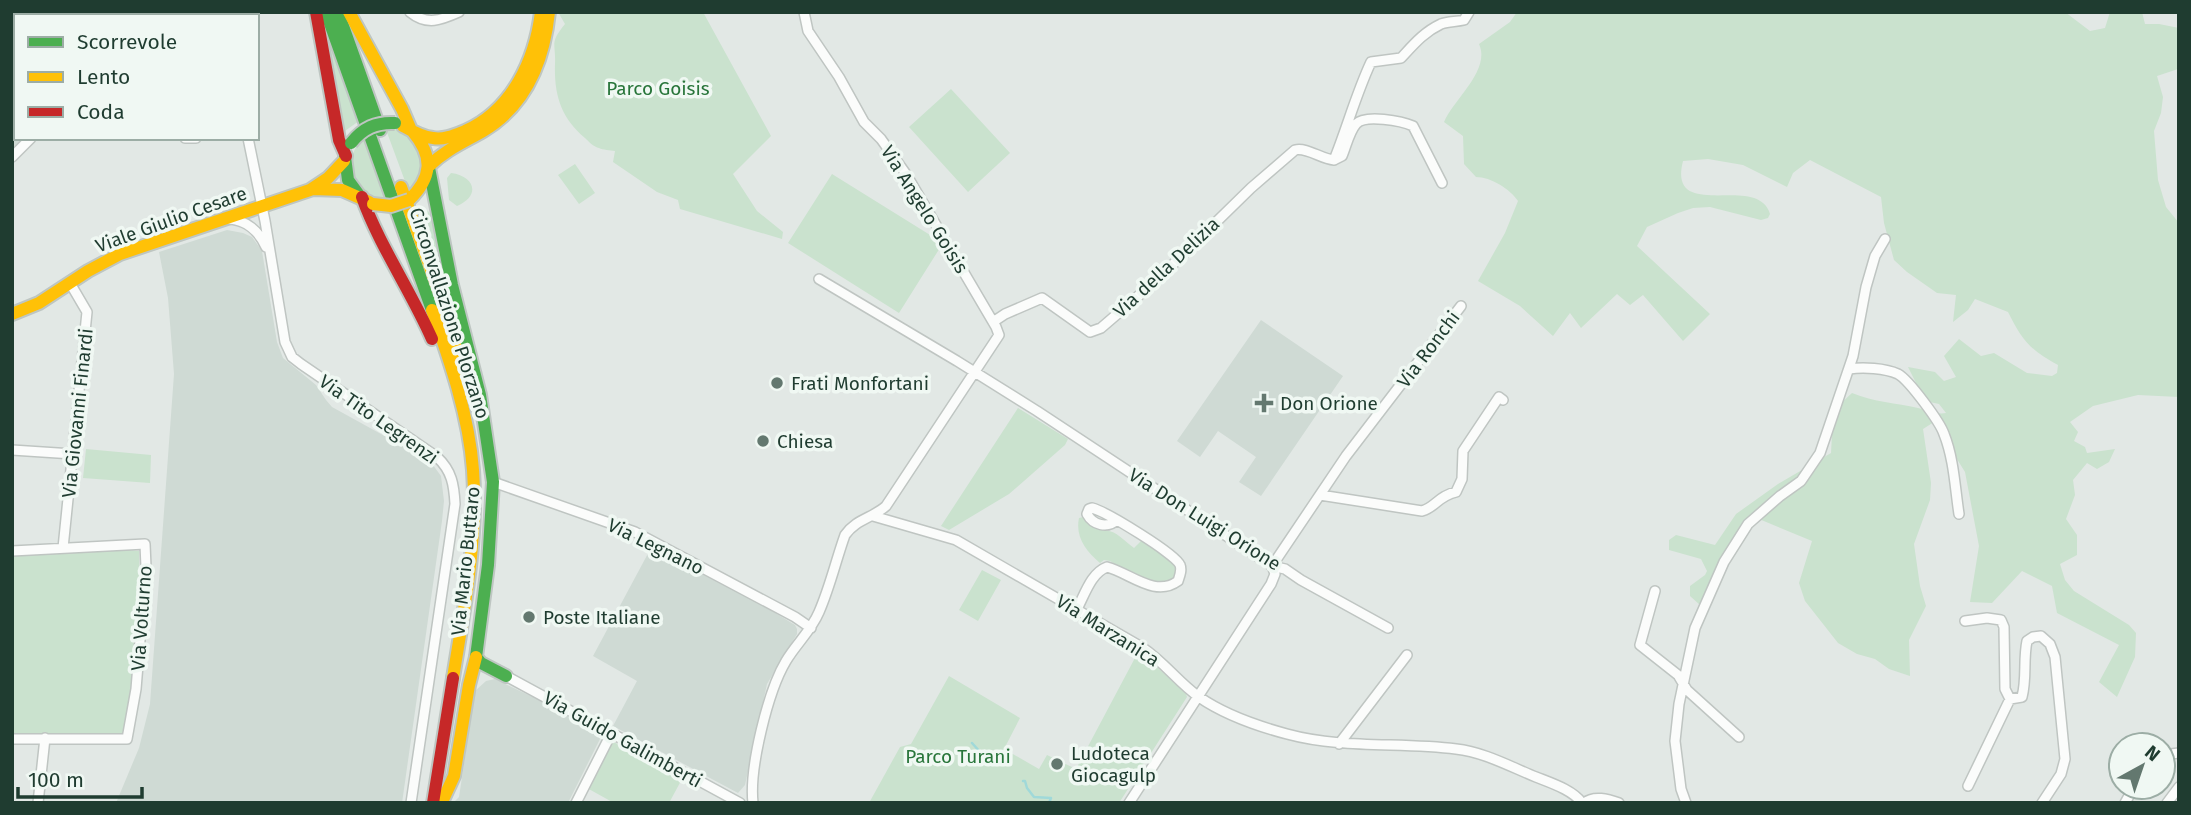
<svg xmlns="http://www.w3.org/2000/svg" width="2191" height="815" viewBox="0 0 2191 815" font-family="'Fira Sans',sans-serif">
<rect width="100%" height="100%" fill="#e2e8e5"/>
<path fill="#cfdad4" d="M12,12h13l2,4h-11v122h7l-11,11z
M227,230l16,3 9,4 10,14 15,91 6,16 33,27 10,15 6,7 98,54 11,15 3,25 -2,20 -40,282h-286l23,-55 11,-44 24,-330 -6,-76 -9,-46z
M1261,320l82,56 -82,120 -22,-14 17,-25 -38,-26 -18,26 -23,-16z
M652,546l105,56 38,23 2,4v5l-30,50 -22,101 -7,8 -125,-67 24,-45 -44,-25z
M495,679l52,25 54,30v3l-33,66h-115l6,-6 16,-106 11,-10z"/>
<path fill="#cae2ce" d="M321,12l38,109 -17,12z
M558,12h145l68,124 -38,38 24,37 26,21 -1,7 -102,-30 -2,-9 -21,-8 -44,-30 2,-11c-5,-1 -12,-1 -16,-3 -5,-1 -10,-6 -14,-10 -24,-20 -31,-43 -30,-74 1,-22 -6,-20 10,-40z
M1517,12h548l25,19 15,-3 5,-16h32l3,12h14l20,4 -1,41 -21,7 6,21 -2,16 -7,18 4,49 8,27 13,16v174l-41,-2 -45,11 -23,16 8,10 -4,9 11,6 2,6 28,-4 -6,13 -12,7 -10,-6 -14,17 2,15 -9,24 11,16v20l-17,9 5,16 9,11 55,34 7,8 -1,24 -18,40 -18,-15 20,-37 -62,-32 -5,-27 -30,-15 -30,32 -22,-1 9,-56 -14,-74 -31,-50 -11,7 8,54 -1,17 -16,44 6,42 6,20 -17,34 1,36 -21,-7 -14,-10 -18,-5 -19,-11 -33,-42 -6,-18 13,-42 -53,-22 -21,11 -13,22 -25,53 -10,-9v-10l15,-11 2,-4 -6,-12 -32,-9v-10l7,-5 39,10 21,-31 42,-30 53,-31 1,-19 7,-29 13,-12c22,9 44,10 66,15 10,2 18,7 28,5l-7,-9 -14,-3 -17,-34 27,5 9,9 12,-4 -12,-21 15,-17 22,17 13,-3 33,20 25,3 5,-3 1,-8c-28,-15 -36,-25 -50,-53l-33,-13 -7,11 -15,12 3,-27 -19,-2 -30,-21 -13,-12 -10,-37 -3,-26 -71,-37 -17,13 -6,14 -44,-22 -35,-6 -25,2c-16,63 75,11 87,53l-2,4 -7,2 -51,-13 -17,1 -15,5 -31,14 -10,19 73,68 -27,27 -40,-46 -13,10 -13,-11 -36,34 -11,-15 -17,23 -33,-30 -42,-25 27,-48 13,-32c-8,-12 -27,-24 -42,-24l-12,-13 -1,-28 -19,-14c10,-23 47,-52 35,-78l31,-22z
M951,89l59,64 -42,39 -59,-65z
M385,127c37,3 50,40 24,65z
M365,134l23,66c-39,-4 -48,-38 -23,-66z
M575,164l20,29 -16,11 -21,-29z
M451,173c24,3 30,23 6,33l-8,-6 -2,-22z
M832,174l111,69 -44,70 -111,-70z
M417,206l11,5 4,6 23,99 -41,-109z
M1018,408l50,31 -3,6 -56,49 -60,36 -8,-4z
M86,449l65,6 -1,28 -67,-5z
M1083,517l21,14c11,-2 20,10 30,17l7,-7 35,23c0,1 0,10 0,11 -8,21 -55,-7 -66,-14l-6,-1 -4,3c-14,-12 -25,-26 -21,-45z
M119,549l20,2c2,62 -4,124 -16,185l-111,-1v-180z
M982,570l19,10 -23,41 -19,-11z
M1136,656l16,12h6l28,26 1,3 -68,106h-250l31,-56 11,-3 38,-68 71,42 -16,31 35,20 8,-14 29,14z
M612,741l70,38 -13,24h-55l-27,-15z"/>
<g fill="none" stroke-linecap="round" stroke-linejoin="round">
<path stroke="#a0d9d9" stroke-width="2.5" d="M972,743l19,21
M1023,781h2l2,7 7,9 17,1 -2,5"/>
<defs>
<path id="street" d="M93,12l5,4
M410,12c17,14 31,8 49,0
M148,16l3,-4
M195,16l13,-4
M185,138h11
M248,138l17,83 20,121 7,15 9,7 136,93c15,14 17,28 18,47l-44,299
M12,157l19,-19
M1334,160l8,-4c4,-9 7,-24 14,-32 9,-10 46,-3 57,2l29,57
M229,219c17,1 30,12 37,28
M819,279l138,82 80,50 235,155 13,3 16,11 87,48
M993,322l12,-8 37,-16 48,34 11,-4 57,-49 93,-91 44,-38c12,-3 26,9 39,10 13,-32 22,-66 37,-98l30,-4c13,-14 23,-26 40,-34 7,-3 15,-2 23,-4l5,-8
M1849,369c14,-2 36,-1 49,5 11,6 42,48 46,60 10,25 11,54 15,80
M12,450l61,4
M493,482l142,50 160,85 16,11
M1320,495l102,16c14,-4 16,-15 34,-19l6,-13 1,-28 36,-54 4,3
M873,516l83,24 187,108c21,14 36,35 56,49 26,18 58,29 88,37 55,15 113,8 169,15 28,3 55,18 80,28 15,6 37,13 46,26
M63,548l24,-236 -17,-29
M12,551l133,-7 1,23 -10,122 -9,50h-115
M1272,566l74,-110 115,-150
M1655,591l-15,54 38,30 9,15 52,47
M1077,609c8,-15 14,-36 30,-42 23,6 48,31 71,14 2,-6 4,-11 2,-16 -4,-11 -75,-54 -88,-57l-3,1 -2,5c6,11 20,15 30,6
M1965,621l22,-3 14,2 3,7 1,62 5,10 12,-2c5,-19 1,-37 5,-56l6,-4 8,-1 9,8 5,13 10,102 -4,15 -19,29
M506,676l234,127
M1339,744l68,-89
M2163,755l16,-2
M1968,786l42,-87
M38,803l7,-65
M576,803l35,-69
M753,803c-4,-35 15,-112 33,-142 10,-17 25,-30 33,-49 11,-25 17,-52 26,-77 11,-16 28,-17 41,-29l113,-171 -3,-8 -90,-153 -25,-35 -17,-17 -25,-45 -31,-46 -4,-19
M1129,803l142,-219 4,-10 -3,-8
M1584,803c10,-8 24,-4 35,0
M1686,803l-5,-14 -6,-48 4,-37 16,-76 29,-66 24,-38 32,-28 21,-15 19,-28 33,-97 13,-69 9,-31 10,-17
M2125,803l9,-16
M2167,803l12,-16"/>
<path id="fast" d="M326,12l106,298
M338,12l42,118
M345,157l3,23 11,15
M429,168l23,117 28,110 13,87 -5,83 -12,92 5,6 25,13"/>
<path id="slow" d="M349,12l53,97 9,21
M403,126c9,5 19,11 30,12 11,2 22,-3 32,-7 47,-21 70,-70 76,-119
M429,166c16,-16 35,-24 54,-35 44,-26 61,-71 66,-119
M401,187l38,105 26,86
M313,189l29,1 27,12
M409,200c23,-22 25,-43 4,-68
M432,310c18,51 37,106 41,160 5,70 -9,139 -20,208
M12,314l27,-11 49,-32 32,-17 190,-64 18,-12 16,-17
M442,802l12,-26 15,-91 7,-28"/>
<path id="jam" d="M316,12l23,128 7,16
M362,197c17,48 49,94 70,142
M433,803l20,-125"/>
</defs>
<use href="#street" stroke="#bfc5c2" stroke-width="12"/>
<use href="#fast" stroke="#bec6c2" stroke-width="16"/>
<use href="#slow" stroke="#bec6c2" stroke-width="16"/>
<use href="#jam" stroke="#bec6c2" stroke-width="16"/>
<use href="#street" stroke="#fbfcfb" stroke-width="9"/>
<use href="#fast" stroke="#4caf50" stroke-width="12"/>
<use href="#slow" stroke="#ffc107" stroke-width="12"/>
<use href="#jam" stroke="#c62828" stroke-width="12"/>
<defs>
<path id="fast-bridge" d="M351,143c12,-15 25,-21 44,-20"/>
<path id="slow-bridge" d="M373,204l18,2 18,-6"/>
</defs>
<use href="#fast-bridge" stroke="#bec6c2" stroke-width="16" stroke-linecap="butt"/>
<use href="#slow-bridge" stroke="#bec6c2" stroke-width="16" stroke-linecap="butt"/>
<use href="#fast-bridge" stroke="#4caf50" stroke-width="12"/>
<use href="#slow-bridge" stroke="#ffc107" stroke-width="12"/>
</g>
<g fill="#63786f" stroke="#f0f8f3" stroke-width="2.5">
<circle cx="777" cy="383" r="7"/>
<path d="M1260.5 392.5h7v7h7v7h-7v7h-7v-7h-7v-7h7z"/>
<circle cx="763" cy="441" r="7"/>
<circle cx="529" cy="617" r="7"/>
<circle cx="1057" cy="764" r="7"/>
</g>
<g text-anchor="middle" stroke-width="7" stroke-linejoin="round" paint-order="stroke">
<g font-size="19" fill="#28753a" stroke="#f0f8f3">
<text x="658" y="95">Parco Goisis</text>
<text x="958" y="763">Parco Turani</text>
</g>
<g font-size="19" fill="#1f3c30" stroke="#f0f8f3">
<text transform="translate(925 209) rotate(58)" y="7">Via Angelo Goisis</text>
<text transform="translate(171 219) rotate(-20)" y="7">Viale Giulio Cesare</text>
<text transform="translate(1166 267) rotate(-43)" y="7">Via della Delizia</text>
<text transform="translate(450 313) rotate(72)" y="7">Circonvallazione Plorzano</text>
<text transform="translate(1428 349) rotate(-53)" y="7">Via Ronchi</text>
<text transform="translate(77 413) rotate(-84)" y="7">Via Giovanni Finardi</text>
<text transform="translate(379 419) rotate(35)" y="7">Via Tito Legrenzi</text>
<text transform="translate(1205 519) rotate(32)" y="7">Via Don Luigi Orione</text>
<text transform="translate(656 546) rotate(26)" y="7">Via Legnano</text>
<text transform="translate(465 561) rotate(-84)" y="7">Via Mario Buttaro</text>
<text transform="translate(141 618) rotate(-86)" y="7">Via Volturno</text>
<text transform="translate(1108 630) rotate(32)" y="7">Via Marzanica</text>
<text transform="translate(623 739) rotate(29)" y="7">Via Guido Galimberti</text>
</g>
<g font-size="19" fill="#1f3c30" stroke="#f0f8f3" text-anchor="start">
<text x="791" y="390">Frati Monfortani</text>
<text x="1280" y="410">Don Orione</text>
<text x="777" y="448">Chiesa</text>
<text x="543" y="624">Poste Italiane</text>
<text x="1071" y="760">Ludoteca<tspan x="1071" dy="22">Giocagulp</tspan></text>
</g>
</g>
<rect width="2191" height="815" fill="none" stroke="#1f3c30" stroke-width="28"/>
<rect x="14" y="14" width="245" height="126" fill="#f0f8f3" stroke="#9cada5" stroke-width="2"/>
<rect x="28" y="37" width="35" height="10" fill="#4caf50" stroke="#9cada5" stroke-width="2"/>
<text x="77" y="49" font-size="21" fill="#1f3c30">Scorrevole</text>
<rect x="28" y="72" width="35" height="10" fill="#ffc107" stroke="#9cada5" stroke-width="2"/>
<text x="77" y="84" font-size="21" fill="#1f3c30">Lento</text>
<rect x="28" y="107" width="35" height="10" fill="#c62828" stroke="#9cada5" stroke-width="2"/>
<text x="77" y="119" font-size="21" fill="#1f3c30">Coda</text>
<g transform="translate(2142 766) rotate(40)"><circle r="33" fill="#f0f8f3" stroke="#9cada5" stroke-width="2"/>
<path d="M0-5L12 26L0 18L-12 26Z" fill="#63786f"/>
<text y="-10" font-size="19" font-weight="bold" text-anchor="middle" fill="#1f3c30">N</text>
</g>
<path d="M18 787v10h124v-10" fill="none" stroke="#1f3c30" stroke-width="3.5"/>
<text x="28" y="787" font-size="21" fill="#1f3c30" stroke="#f0f8f3" stroke-width="5" paint-order="stroke">100 m</text>
</svg>
